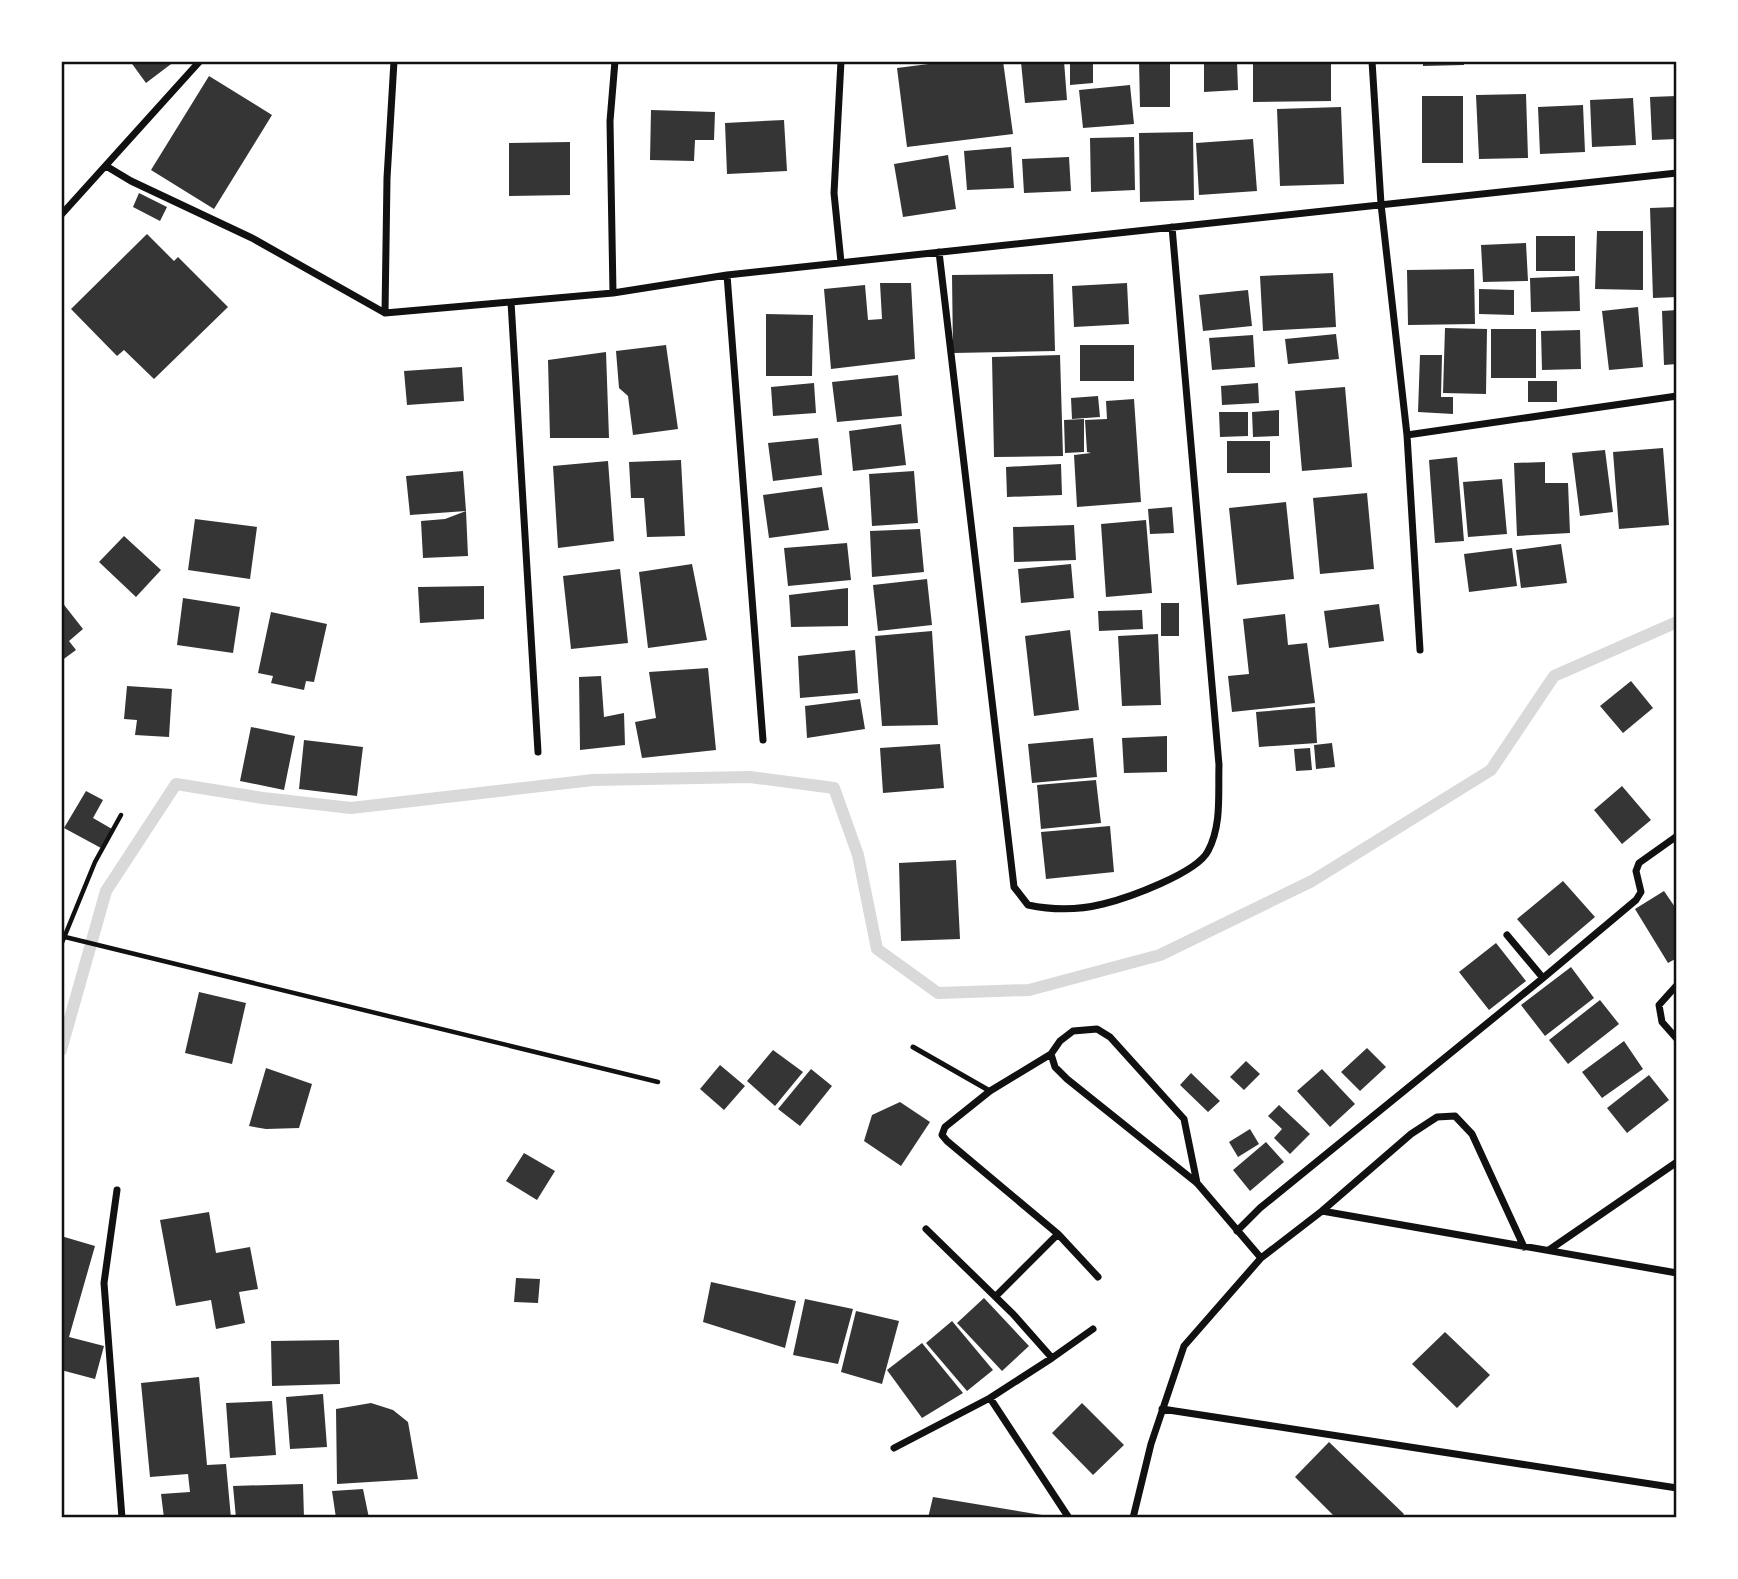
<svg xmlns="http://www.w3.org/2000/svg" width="1738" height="1579" viewBox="0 0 1738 1579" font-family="Manrope,sans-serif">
<rect width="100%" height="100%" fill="#fff"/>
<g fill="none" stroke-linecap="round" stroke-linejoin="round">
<path stroke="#d9d9d9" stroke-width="12" d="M61,1050l45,-159 70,-107 87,14 88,10 242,-28 157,-3 84,11 24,67 19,94 61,44 91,-3 131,-35 152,-74 179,-111 63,-94 123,-54"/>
</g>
<path fill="#353535" d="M130,61h45l-29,22z
M952,61h51l10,73 -106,13 -10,-79z
M1064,61l3,39 -42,3 -4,-41z
M1070,61h23v22l-23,2z
M1139,61h31v46h-30z
M1204,61h33l1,29 -34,2z
M1253,61h78v40l-78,1z
M1423,61h41v4l-41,1z
M209,76l63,39 -58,94 -63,-39z
M1130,85l4,39 -51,4 -4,-38z
M1526,94l2,64 -49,1 -3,-64z
M1422,96h41v67h-41z
M1677,96v43l-25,1 -2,-43z
M1633,98l3,47 -44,2 -2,-47z
M1583,105l2,47 -45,2 -2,-47z
M1341,107l3,77 -64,2 -3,-77z
M651,110l64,2 -1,28h-19l-1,21 -44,-1z
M784,120l3,51 -60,3 -2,-51z
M1193,132l1,68 -54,2 -1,-69z
M1134,137l1,53 -44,2 -1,-54z
M1253,139l4,52 -58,4 -3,-52z
M570,142v53l-61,1v-53z
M1011,147l3,41 -47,2 -3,-39z
M948,155l8,54 -53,8 -9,-53z
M1069,157l2,34 -47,2 -2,-34z
M139,193l28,14 -7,14 -27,-14z
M1677,207v90l-24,1 -3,-90z
M1597,231h46v59l-48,-1z
M147,234l27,27 4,-4 50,50 -74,72 -30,-29 -7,6 -46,-47z
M1536,236h39v35h-39z
M1526,243l2,38 -45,1 -2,-37z
M1474,269l1,55 -67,1 -1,-55z
M1333,273l3,54 -73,4 -3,-55z
M1053,274l2,77 -102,2 -1,-78z
M1579,276l1,35 -49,1 -1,-34z
M880,283h31l4,76 -84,10 -7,-80 41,-4 3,35 14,-1z
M1127,283l2,41 -55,3 -2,-41z
M1479,289l35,1v25l-35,-1z
M1248,290l4,36 -49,5 -4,-36z
M1638,307l5,60 -34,3 -7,-59z
M1677,310v54l-13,1 -2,-54z
M766,314l47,1 -1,61h-46z
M1445,328l42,1 -1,65 -43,-1z
M1491,329h45v49h-45z
M1580,330l1,39 -39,1 -1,-39z
M1336,334l3,25 -51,5 -3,-25z
M1253,335l2,32 -43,3 -3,-32z
M666,345l12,84 -45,6 -5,-39 -9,-8 -3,-37z
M1080,345h54v36h-54z
M606,352l3,86h-59l-2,-78z
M1060,355l3,101 -69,1 -2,-100z
M1420,355h22l-1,42h12v17l-35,-2z
M462,367l2,34 -57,4 -3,-34z
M898,375l4,41 -65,6 -5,-40z
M1528,381h29v21h-29z
M814,383l2,30 -43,3 -2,-29z
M1258,383l1,20 -37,2 -1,-19z
M1345,387l7,80 -50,4 -7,-80z
M1098,396l2,21 -28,2 -1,-21z
M1134,399l7,103 -64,5 -3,-52 17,-2 -4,-1 -2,-32 22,-1 -1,-18z
M1279,410v26l-26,1 -1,-25z
M1219,412h29v24l-28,1z
M1084,419v33l-19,1 -1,-33z
M901,424l5,41 -53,6 -4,-40z
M818,438l4,37 -49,6 -5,-38z
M1227,441h43v32h-43z
M1663,448l6,77 -50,4 -6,-77z
M1605,450l8,62 -33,4 -8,-63z
M1457,457l7,84 -29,2 -6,-83z
M681,460l4,76 -38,1 -3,-39h-13l-2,-36z
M608,461l6,80 -56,7 -5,-82z
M1545,462v21h23l2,50 -53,3 -3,-73z
M1061,464l1,31 -55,2 -1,-30z
M463,471l3,40 2,45 -45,2 -2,-37 24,-2 21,-8 -56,4 -4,-39z
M914,471l4,52 -46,3 -3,-52z
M1502,479l5,55 -39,3 -5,-55z
M822,487l7,43 -60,8 -6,-43z
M1367,493l7,76 -54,5 -7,-76z
M1286,502l8,77 -57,6 -8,-77z
M1172,507l2,26 -24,1 -2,-25z
M195,519l62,8 -7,52 -62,-9z
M1146,520l6,73 -46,4 -5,-73z
M1074,525l2,35 -62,2 -1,-35z
M920,529l4,43 -52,5 -2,-46z
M124,536l37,34 -25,27 -37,-35z
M847,543l4,37 -63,6 -4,-38z
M1561,544l6,39 -46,5 -5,-38z
M1512,548l5,38 -48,6 -5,-38z
M692,564l15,76 -59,8 -9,-76z
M1071,564l3,34 -53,5 -3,-34z
M620,569l8,74 -57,6 -8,-73z
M927,579l5,46 -54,6 -5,-46z
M484,586v33l-64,4 -2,-36z
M848,588v38l-57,1 -2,-32z
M183,598l57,9 -7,46 -56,-8z
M61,601l22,28 -14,12 7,9 -15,11z
M1161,603h18v33h-18z
M1379,604l5,37 -55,7 -5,-37z
M1142,610l1,19 -44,2 -1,-20z
M271,612l56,12 -13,58 -8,-1 -2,9 -33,-7 2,-7 -15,-3z
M1285,614l3,31 19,-2 8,60 -83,9 -4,-36 21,-2 -6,-55z
M1070,630l9,80 -45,6 -9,-80z
M932,631l6,94 -56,1 -7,-90z
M1158,634l3,71 -39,1 -4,-70z
M855,650l3,43 -58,5 -2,-42z
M708,668l8,82 -74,8 -7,-36 21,-4 -7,-46z
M601,676l3,41 20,-4 1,32 -45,5 -1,-73z
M1631,681l22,27 -30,25 -23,-27z
M127,686l45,3 -3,48 -34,-2 2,-15 -13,-1z
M860,699l5,30 -58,9 -2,-32z
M1315,707l2,36 -58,4 -3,-35z
M251,727l44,9 -11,54 -44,-9z
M1167,736v36l-43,1 -2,-35z
M1093,738l4,39 -65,6 -4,-39z
M304,740l59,7 -6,49 -58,-7z
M1332,743l3,24 -19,2 -2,-24z
M940,744l4,44 -61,5 -3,-45z
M1310,748l2,22 -16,1 -2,-22z
M1096,780l5,43 -60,6 -4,-44z
M1622,786l29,34 -29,24 -28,-34z
M86,791l17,9 -10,18 19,11 -11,19 -37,-20z
M1110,826l4,46 -68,7 -5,-47z
M956,860l4,79 -59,2 -2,-78z
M1563,881l32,36 -46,39 -32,-37z
M1664,891l13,19v48l-9,5 -33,-54z
M1496,943l30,38 -37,29 -30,-38z
M1571,967l23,31 -49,38 -24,-31z
M199,992l47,11 -14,61 -47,-11z
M1600,1000l19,24 -51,40 -19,-24z
M1624,1041l19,28 -41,29 -20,-26z
M1367,1048l19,19 -26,24 -19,-19z
M773,1050l30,22 -28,34 -28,-25z
M1246,1061l14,13 -16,16 -14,-13z
M720,1065l25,21 -21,24 -24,-21z
M266,1068l46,16 -13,44 -33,1 -17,-3z
M811,1069l21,17 -32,40 -22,-17z
M1322,1069l33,35 -25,23 -33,-36z
M1191,1073l29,28 -12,11 -28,-27z
M1649,1075l20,25 -42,33 -20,-25z
M900,1102l30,20 -29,44 -37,-25 8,-26z
M1279,1105l31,29 -20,20 -16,-16 8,-9 -14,-13z
M1250,1129l9,15 -21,13 -9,-15z
M1266,1142l18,20 -34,29 -17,-21z
M524,1153l31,18 -18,29 -31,-19z
M209,1212l7,41 34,-6 8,42 -19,3 6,31 -29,6 -5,-29 -35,6 -16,-86z
M61,1236l34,10 -26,91 35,9 -9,33 -34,-9z
M516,1278l24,1 -2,24 -24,-1z
M711,1282l85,19 -11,47 -82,-26z
M984,1298l45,48 -27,25 -45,-48z
M805,1299l48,10 -15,55 -45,-9z
M856,1311l43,10 -17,63 -41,-12z
M952,1321l41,49 -26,21 -41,-48z
M1445,1332l45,43 -33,33 -45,-44z
M339,1340l1,44 -68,2 -1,-45z
M922,1343l41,50 -41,25 -35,-48z
M199,1377l8,88 19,-1 5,54h-67l-3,-24 29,-2 -2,-18 -38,3 -9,-94z
M323,1394l4,53 -37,2 -4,-52z
M272,1401l4,54 -46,3 -4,-55z
M371,1403l22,7 15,12 10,57 -81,5 -1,-75z
M1082,1403l42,42 -31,30 -41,-42z
M1329,1442l75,72 -4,4h-64l-41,-41z
M303,1484l1,34h-68l-3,-32z
M363,1489l6,29h-33l-4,-27z
M933,1497l115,19v2h-120z"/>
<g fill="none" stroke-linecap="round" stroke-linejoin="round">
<path stroke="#111" stroke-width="4.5" d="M61,936l597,146
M61,945l34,-83 26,-47"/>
<path stroke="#111" stroke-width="5" d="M913,1047l77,44"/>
<path stroke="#111" stroke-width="7" d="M841,61l-7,132 7,69
M1372,61l9,143 26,231 13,215
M106,166l25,15 121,57 133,75 228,-20 114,-18 950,-102
M61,215l139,-154
M939,252l75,635 14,18c24,5 51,5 75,-1 25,-6 94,-31 105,-53 14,-26 10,-58 11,-86l-47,-538
M727,275l36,465
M613,293l-3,-172 5,-60
M511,302l27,450
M385,313l2,-135 7,-117
M1407,435l270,-39
M1507,935l36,43
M1677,985l-18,20 3,17 15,17
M1051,1054l4,13 12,12 130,104 64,75
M117,1190l-13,93 18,235
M1322,1211l89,-77 26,-17 18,-1 17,18 52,113
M926,1229l87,85 39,44
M1237,1231l23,-23 283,-230 93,-78 5,-8 -5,-21 3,-8 38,-27
M1549,1250l128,-88
M1098,1277l-40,-43 -111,-93 -5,-6 3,-8 45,-36 61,-37 9,-13 13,-10 24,-2 13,8 74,82 13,64
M996,1296l62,-62
M990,1398l79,120
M1162,1409l515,79
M894,1448l96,-50 62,-40 41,-29
M1133,1518l18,-74 33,-98 77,-88 61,-47 355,62"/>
</g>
<rect width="1738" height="1579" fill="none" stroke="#ffffff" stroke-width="126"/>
<rect x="63" y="63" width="1612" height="1453" fill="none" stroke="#111" stroke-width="2.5"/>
</svg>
